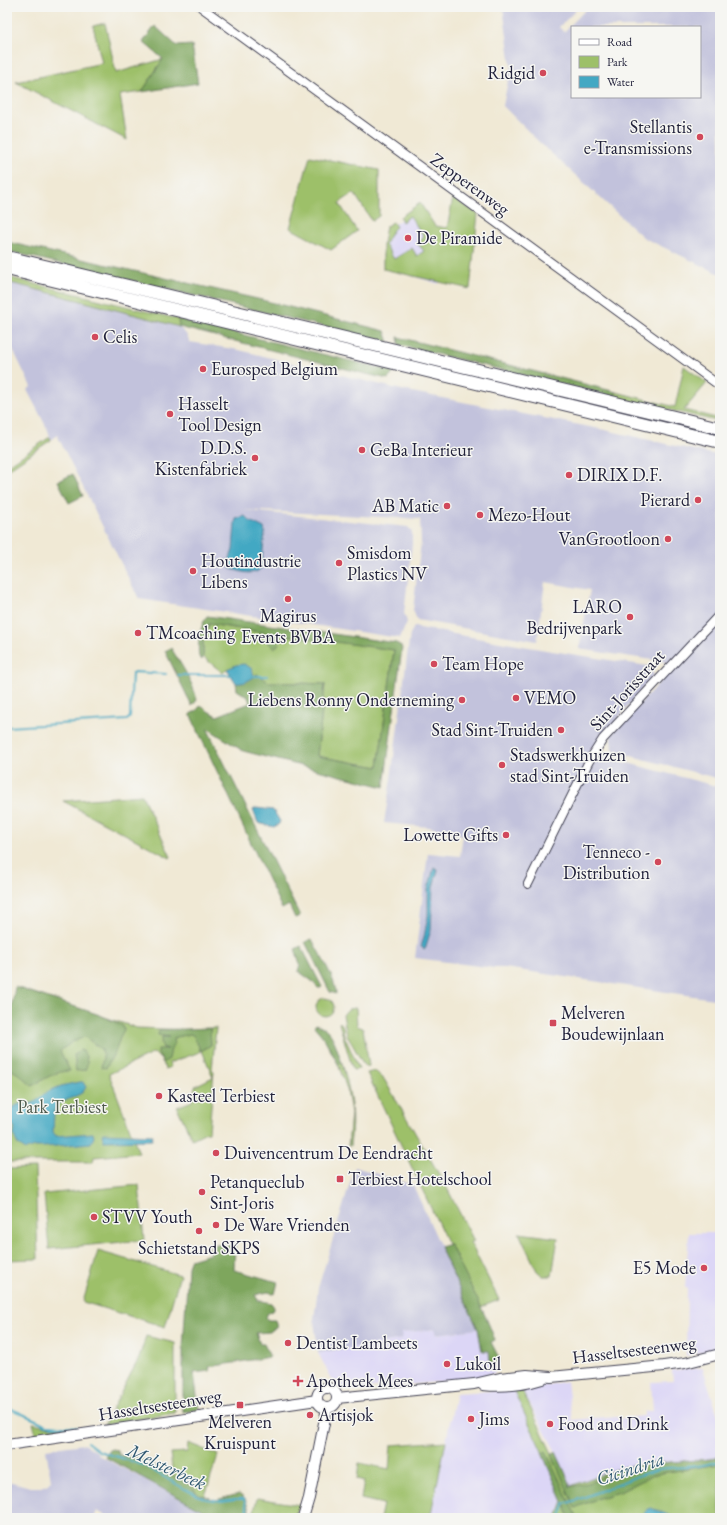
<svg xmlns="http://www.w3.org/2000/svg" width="727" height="1525" viewBox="0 0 727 1525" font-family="'EB Garamond',serif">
<rect width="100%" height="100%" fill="#f6f6f2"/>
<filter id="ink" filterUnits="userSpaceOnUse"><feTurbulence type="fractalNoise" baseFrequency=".025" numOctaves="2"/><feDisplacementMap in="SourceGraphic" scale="8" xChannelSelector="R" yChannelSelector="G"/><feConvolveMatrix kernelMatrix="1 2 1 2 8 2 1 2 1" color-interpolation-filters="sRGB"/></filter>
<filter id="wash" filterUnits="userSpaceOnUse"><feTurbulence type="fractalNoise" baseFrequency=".012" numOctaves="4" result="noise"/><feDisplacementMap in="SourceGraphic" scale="16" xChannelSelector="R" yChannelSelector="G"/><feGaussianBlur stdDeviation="0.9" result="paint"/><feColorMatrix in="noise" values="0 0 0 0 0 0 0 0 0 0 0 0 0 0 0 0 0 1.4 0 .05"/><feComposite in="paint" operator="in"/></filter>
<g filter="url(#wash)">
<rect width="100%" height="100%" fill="#f0e9d5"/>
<path fill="#dcd6f6" d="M421,205l14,21 12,2 -8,56 -56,-16 3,-38z
M689,1233h31v114l-34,9 1,-68h-2z
M435,1329l1,5 42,-5 4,22 7,-1 1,12h4l1,11 -27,6 -114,11 -12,-3 -10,-8 -14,-26 84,-14 -2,-6z
M703,1368l17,54v33l-9,4 -143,28 -12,-35 -34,-62 45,-9 5,39 45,-4 1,3 26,-3v-5h9l-2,-29 22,-1 -1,-11z
M507,1390l10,1 29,60 -4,2 21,48 -6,17h-127l26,-125z"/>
<path fill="#c2c2dc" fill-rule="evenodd" d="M503,7h76l-20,20 5,5 24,-25h132v267l-76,-36 -106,-97 -35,-35 8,-40zM572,27h128v70h-128z
M7,282l144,37 28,8 7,7 4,8 49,8 163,40 203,40 115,26v323l-104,-27 -4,-4 -1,-8v-5l59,-64 -4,-9 -87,-13 11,-59 -45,-8 -8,59 -120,-21 -4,-10 8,-68 -1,-23 -179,-9 167,17 4,5v12l-8,69 3,9 -7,16 -261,-39 -82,-164 -6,5 -3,-10 -21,-40 4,-3 -24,-50z
M414,627l132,23 102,16 6,9 -65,78 131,34v213l-215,-32h-10l-80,-10 13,-105 32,3 3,-21 -34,-8 -45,-4 7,-44 19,-145z
M355,1167l58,18 65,144 -43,5v-5l-34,4 1,6 -84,14 -4,-34 4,-31z
M84,1444l13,8 3,4 96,51 18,8 11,3h-115l-13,-7 -3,7h-87v-36h5l18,5h11l7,-3 3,-4 -5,-31z"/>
<path fill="#9dc069" stroke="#607152" d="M105,23l11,50 47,-14 -21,33 -22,3 7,45 -111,-58 86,-19 -9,-37z
M310,156l69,14v46l-7,5 -18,-28 -15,10 18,28 -26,19 -41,-22z
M453,198l25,16 -8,75 -87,-20v-26l3,-17 7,-4 3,5 -4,4 -7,13 9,15 18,-11 5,8 7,-5 -7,-8 7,-6 -14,-21 -8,6 -2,-5 20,-14 15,23 12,2z
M7,277l171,42 1,8 -28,-8 -144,-37z
M684,366l23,17 -23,27 36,9v3l-105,-25 1,-5 59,15z
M50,437l1,3 -44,30v-4z
M209,624l57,9 3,10 8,-10 117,17 -16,117 -61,-11 8,-72 -57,-2 -11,-7 -3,2 -1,-6 -26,-2 -4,4 -20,-16v-16z
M142,795l29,62 -1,1 -107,-57z
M22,989l115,39 59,2 4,22 -31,11 2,4 -6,2 -2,-7 -9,-9 -45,21 30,79 -45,4 -1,5h-86v-88z
M316 1007a9 9 0 1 1 18 0a9 9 0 1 1-18 0Z
M356,1008l1,18 6,2 6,38 -4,1 -18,-32 -4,-20 5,-6z
M340,1022l3,4 1,9 15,34 -6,1 -14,-47z
M210,1028h6l-4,42 2,1 -5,61h-3l-14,7 -15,-32 15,-6 3,-15 18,-9 -10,-24 -2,-2 10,-6z
M342,1063c9,30 12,52 8,83h-2l3,-33 -4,-24 -9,-25z
M375,1071l9,8 63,109 27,53 -4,1 29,58 -18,7 -19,-37 -12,-26h-2l-81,-171z
M35,1168l3,91 -31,1v-91z
M139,1185l5,55 -95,9 -5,-55z
M519,1233l39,5 -6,38h-9l-6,-5z
M98,1251l82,24 -15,52 -82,-25z
M146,1336l29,7v70l-71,12 35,-67z
M513,1389l9,1 46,97 51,-19 27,-4 65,-5 9,-4v63h-163l7,-19z
M33,1423l18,4 21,2 -36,6z
M446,1441l-16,77h-50l3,-14 -22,-5 3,-18 -7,-2 2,-16 30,6 2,-24z
M188,1443l30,12 -13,41 -7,-2 -9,-10 -16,-9 -3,-22 17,-1z
M257,1498l43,7 -6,13h-37l-3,-6z"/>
<path fill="#7ea65d" stroke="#50644c" d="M155,26l22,20 15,-1 6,38 -56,9 21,-33 -20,-17z
M7,242l255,58 123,31 4,11 -382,-91z
M178,319l214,52v4l-4,4 -22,-5 -187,-47z
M398,337l218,55 -1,5 -216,-52z
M73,474l10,22 -14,7 -11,-22z
M207,616l189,27 4,2 2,3 -18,139 -141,-36 -36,-23 93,188 -5,2 -6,-13 -7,4 -92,-195 6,-3 5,-6 7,6 9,5 33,-13 -2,-6 -11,-7 -1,-7 11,-2 10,-7 11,8 57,2 -8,72 61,11 16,-117 -117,-16 3,5 -2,6 -4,3 -5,-5 -3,-10 -57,-9 -6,17v16l-1,3 -3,-3c-2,-11 1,-32 8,-41z
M171,648c11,18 21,32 26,52l-5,6 -27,-55z
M312,939c7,15 24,39 24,55l-6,-2 -25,-50z
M301,946l21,41 -2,1h-2l-6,-7 -14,-10 2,-7 -5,-15z
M15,987l85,28 23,11 1,4 -3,5 -5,15 -10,18 -5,-1 2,-9 -1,-8 -17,-13 -13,5 -12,9 10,20c-13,-1 -27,9 -38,15l-12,-11 -8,-5 -5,4v-39z
M316,1024c18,5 20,23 26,39l-4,1 -14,-26 -10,-12z
M210,1028l1,17 -10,6 -8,-16 -3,-1 -17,4 1,7 -3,4 -2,10 -6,4 -5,-9v-5h10l-5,-1 -2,-5 1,-6h7l-11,-2 1,-5z
M80,1050l3,1c4,6 6,12 2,19l-9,1 -2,-16z
M211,1244l24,2 -1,24 44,12 -3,12 -7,-2 -13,3 3,5 13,3 3,4 -2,4 -4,2 -2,4 2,3h7l2,6 -7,6 -14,1 4,11h4l6,13 -61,10 1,4 -16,2 5,37 -16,2v-64l5,-81 2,-7 20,-6z
M450,1244c15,32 33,63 45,96l-4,2 8,16v4l-9,1 -1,-12h-7l-4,-22 -38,-82z
M111,1449l7,1 1,5 21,3 49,26 9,10 18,6 23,-6 6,5 7,19h-27l-11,-3 -18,-8 -91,-50z
M546,1451l31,67h-7l-28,-65z
M556,1452l14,31 -1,4 12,-2 13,-4 25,-13 27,-4 65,-5 9,-4v9l-58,9 -11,3 -31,16 -21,6 -24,10 -23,-53z"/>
<path fill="#43a8c3" stroke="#32657f" d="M245,516l5,5 14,7 1,4 -4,36c-7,9 -21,3 -30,1l-3,-5 5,-14 2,-27 1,-4z
M244,664l7,4 3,9c-6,4 -11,7 -18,6l-9,-14 9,-4z
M256,808l17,2 7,11 -1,3 -5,3 -16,-4 -5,-13z
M434,868l4,2 -5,17 -2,43 -6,19 -4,-2 3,-10 4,-21v-27z
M79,1082h4l3,5 -3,5 -3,2 -24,11 -2,8 -1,19 3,4 37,-3 1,4 -3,6 -47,4h-9l-9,3 -8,-5 -4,-9 1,-8 -8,-11v-5l3,-3 9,-5 9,1 7,-3 12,-10 14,-6z
M103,1133l50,2 -1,5 -48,1z
M651,1508l25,10h-36l7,-8z"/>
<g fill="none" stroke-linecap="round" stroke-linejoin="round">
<path stroke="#43a8c3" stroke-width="2" d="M178,675h53
M252,676h15
M7,727l120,-7 3,-3 2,-43 2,-2 32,2
M7,1407l40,18 30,2
M87,1442l12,9 44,14 42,24 21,10 16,2 13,-2h9l5,19
M561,1518l3,-14c32,-9 61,-25 92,-34 12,-3 20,-2 31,-3 11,0 22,-3 33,-6"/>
</g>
</g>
<g filter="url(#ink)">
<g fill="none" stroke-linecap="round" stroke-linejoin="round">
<defs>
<path id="minor" d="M201,7l519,379
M528,884l61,-123 14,-22 117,-125"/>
<path id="major" d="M483,1385c19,2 40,0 59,-6
M317 1398a10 10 0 1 1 20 0a10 10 0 1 1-20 0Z
M337,1398l137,-14 26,-6 27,-3 24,2 113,-11 21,-3 35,-9
M7,1445l310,-45
M303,1518l6,-20 18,-90"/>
<path id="highway" d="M7,257l713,171
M7,269l713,173"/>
</defs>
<use href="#minor" stroke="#414052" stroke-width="10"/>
<use href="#major" stroke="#414052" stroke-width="12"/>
<use href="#highway" stroke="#414052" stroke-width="14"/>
<use href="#minor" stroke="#fff" stroke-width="8"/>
<use href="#major" stroke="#fff" stroke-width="10"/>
<use href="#highway" stroke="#fff" stroke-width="12"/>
</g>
</g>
<g fill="#d1495b" stroke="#f6f6f2" stroke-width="1.5">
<circle cx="543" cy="73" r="4"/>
<circle cx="700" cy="137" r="4"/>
<circle cx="408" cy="238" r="4"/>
<circle cx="95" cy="337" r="4"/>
<circle cx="203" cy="369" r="4"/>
<circle cx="170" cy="414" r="4"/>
<circle cx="362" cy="450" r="4"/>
<circle cx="255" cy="458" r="4"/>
<circle cx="569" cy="475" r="4"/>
<circle cx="698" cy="500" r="4"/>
<circle cx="447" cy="506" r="4"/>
<circle cx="480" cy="515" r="4"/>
<circle cx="668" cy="539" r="4"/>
<circle cx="339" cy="563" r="4"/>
<circle cx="193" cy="571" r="4"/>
<circle cx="288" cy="599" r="4"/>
<circle cx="630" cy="617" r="4"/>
<circle cx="138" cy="633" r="4"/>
<circle cx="434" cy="664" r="4"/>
<circle cx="516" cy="698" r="4"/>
<circle cx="462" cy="700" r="4"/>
<circle cx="561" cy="730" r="4"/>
<circle cx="502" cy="765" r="4"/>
<circle cx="506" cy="835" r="4"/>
<circle cx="658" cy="862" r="4"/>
<rect x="549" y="1019" width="8" height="8" rx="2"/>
<circle cx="159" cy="1096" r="4"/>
<circle cx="216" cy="1153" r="4"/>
<rect x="336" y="1175" width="8" height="8" rx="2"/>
<circle cx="202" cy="1192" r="4"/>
<circle cx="94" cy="1217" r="4"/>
<circle cx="216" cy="1225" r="4"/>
<circle cx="199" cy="1231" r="4"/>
<circle cx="704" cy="1268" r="4"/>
<circle cx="288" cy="1343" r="4"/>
<circle cx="447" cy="1364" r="4"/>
<path d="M296 1375h4v4h4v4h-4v4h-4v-4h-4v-4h4z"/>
<rect x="236" y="1401" width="8" height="8" rx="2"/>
<circle cx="310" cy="1415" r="4"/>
<circle cx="471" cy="1419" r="4"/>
<circle cx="550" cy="1424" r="4"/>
</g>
<g text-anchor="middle" stroke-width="3" stroke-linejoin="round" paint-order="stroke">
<g font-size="18" fill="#22223b" stroke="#f6f6f2" text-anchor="start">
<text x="535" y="79" text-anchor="end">Ridgid</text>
<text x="692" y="133" text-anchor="end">Stellantis<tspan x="692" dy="21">e-Transmissions</tspan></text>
<text x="416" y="244">De Piramide</text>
<text x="103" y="343">Celis</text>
<text x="211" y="375">Eurosped Belgium</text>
<text x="178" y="410">Hasselt<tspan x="178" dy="21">Tool Design</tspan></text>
<text x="247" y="454" text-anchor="end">D.D.S.<tspan x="247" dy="21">Kistenfabriek</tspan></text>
<text x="370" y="456">GeBa Interieur</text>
<text x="577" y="481">DIRIX D.F.</text>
<text x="690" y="506" text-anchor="end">Pierard</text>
<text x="439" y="512" text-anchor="end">AB Matic</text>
<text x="488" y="521">Mezo-Hout</text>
<text x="660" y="545" text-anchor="end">VanGrootloon</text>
<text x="347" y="559">Smisdom<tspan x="347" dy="21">Plastics NV</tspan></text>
<text x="201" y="567">Houtindustrie<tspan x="201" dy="21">Libens</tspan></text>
<text x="622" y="613" text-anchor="end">LARO<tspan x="622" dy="21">Bedrijvenpark</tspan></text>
<text x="288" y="622" text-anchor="middle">Magirus<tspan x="288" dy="21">Events BVBA</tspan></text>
<text x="146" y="639">TMcoaching</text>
<text x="442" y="670">Team Hope</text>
<text x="524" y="704">VEMO</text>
<text x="454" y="706" text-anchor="end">Liebens Ronny Onderneming</text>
<text x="553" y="736" text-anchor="end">Stad Sint-Truiden</text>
<text x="510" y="761">Stadswerkhuizen<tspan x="510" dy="21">stad Sint-Truiden</tspan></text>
<text x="498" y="841" text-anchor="end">Lowette Gifts</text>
<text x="650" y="858" text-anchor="end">Tenneco -<tspan x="650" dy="21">Distribution</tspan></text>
<text x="561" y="1019">Melveren<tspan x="561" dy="21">Boudewijnlaan</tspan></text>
<text x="167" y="1102">Kasteel Terbiest</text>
<text x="224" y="1159">Duivencentrum De Eendracht</text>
<text x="348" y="1185">Terbiest Hotelschool</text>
<text x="210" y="1188">Petanqueclub<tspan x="210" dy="21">Sint-Joris</tspan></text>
<text x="102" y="1223">STVV Youth</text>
<text x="224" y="1231">De Ware Vrienden</text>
<text x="199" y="1254" text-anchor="middle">Schietstand SKPS</text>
<text x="696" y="1274" text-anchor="end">E5 Mode</text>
<text x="296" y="1349">Dentist Lambeets</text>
<text x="455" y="1370">Lukoil</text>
<text x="306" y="1387">Apotheek Mees</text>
<text x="318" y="1421">Artisjok</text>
<text x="479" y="1425">Jims</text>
<text x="240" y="1428" text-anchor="middle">Melveren<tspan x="240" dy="21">Kruispunt</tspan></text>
<text x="558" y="1430">Food and Drink</text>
</g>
<g font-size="18" fill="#22223b" stroke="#f6f6f2">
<text transform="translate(470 184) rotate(36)" y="6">Zepperenweg</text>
<text transform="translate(627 690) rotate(-48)" y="6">Sint-Jorisstraat</text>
<text transform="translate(634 1350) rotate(-7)" y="6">Hasseltsesteenweg</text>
<text transform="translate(160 1405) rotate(-9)" y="6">Hasseltsesteenweg</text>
</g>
<g font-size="18" fill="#4d594b" stroke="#f6f6f2">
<text x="62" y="1113">Park Terbiest</text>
</g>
<g font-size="19" font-style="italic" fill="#2f5871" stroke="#f6f6f2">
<text transform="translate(167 1466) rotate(25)" y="7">Melsterbeek</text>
<text transform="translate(630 1468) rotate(-18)" y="7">Cicindria</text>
</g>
</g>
<rect width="727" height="1525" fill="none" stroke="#f6f6f2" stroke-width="24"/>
<rect x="571" y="26" width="130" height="72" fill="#f6f6f2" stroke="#a1a1a9"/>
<rect x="579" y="39" width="20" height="6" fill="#ffffff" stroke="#a1a1a9"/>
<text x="607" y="46" font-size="12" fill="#22223b">Road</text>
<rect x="579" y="56" width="20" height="12" fill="#9dc069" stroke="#a1a1a9"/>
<text x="607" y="66" font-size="12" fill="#22223b">Park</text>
<rect x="579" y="76" width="20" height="12" fill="#43a8c3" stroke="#a1a1a9"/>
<text x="607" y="86" font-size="12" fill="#22223b">Water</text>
</svg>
